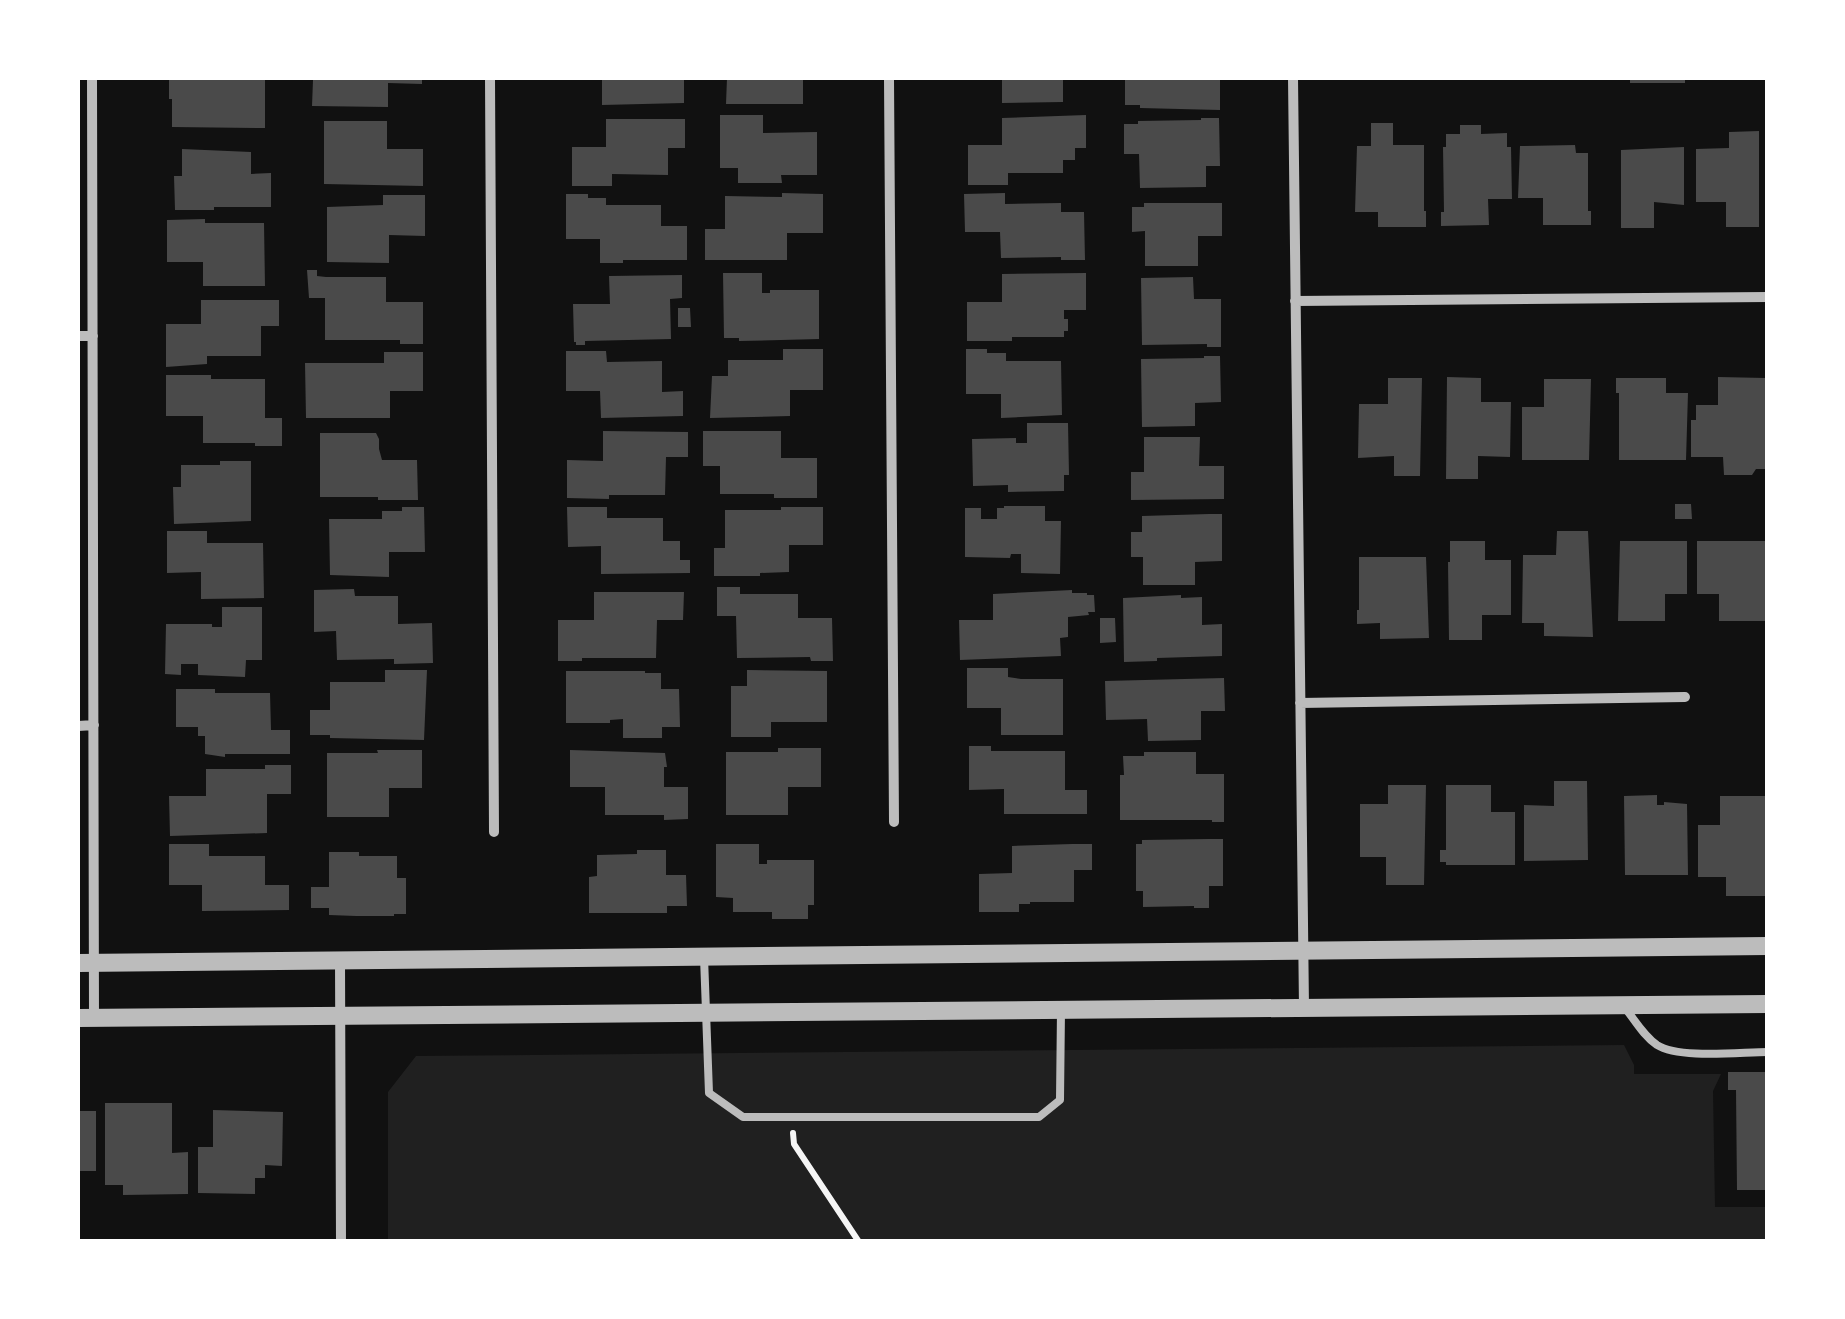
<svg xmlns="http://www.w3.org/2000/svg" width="1845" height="1319" viewBox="0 0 1845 1319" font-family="Helvetica,sans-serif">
<rect width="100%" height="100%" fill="#111"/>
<path fill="#202020" d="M1624,1045l10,20v9h87l-8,17 2,116h52v34h-1379v-149l28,-36z"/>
<path fill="#4a4a4a" d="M169,78h96v50l-93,-1v-28h-3z
M327,78h95v6l-34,-1v24l-76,-1 1,-26h14z
M602,78h61v2h21v23l-82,2z
M727,78h76v26h-77z
M1002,78h61v24l-61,1z
M1125,78h95v32l-80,-2v-3h-15z
M1630,78h55v5h-55z
M720,115h43v18l54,-1v43h-36l1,8h-44v-15h-18z
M1086,115v33h-11v12h-12v13h-55v12h-40v-40h34v-27z
M1201,118h18l1,48h-14v21l-66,1 -1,-34h-15v-30h14v-3l63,-1z
M606,119h79v29h-17v27l-56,-1v12h-40v-39h34z
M324,121h63v28h36v37l-99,-2z
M1371,123h22v22h31v66h2v16h-48v-15h-23l2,-66h14z
M1460,125h21v9l26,-1v14h4l1,52h-24l1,26 -48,1v-14h3l-1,-65h3v-13h14z
M1759,131v96h-33v-25h-30v-53l33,-1v-16z
M1575,145l1,8h12v58h3v14h-48v-27h-25l2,-52z
M1684,147v58l-30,-3v26h-33v-78z
M182,149l69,3v22l20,-1v34h-57v3h-39l-1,-34h8z
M782,193l41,1v39h-36v27h-82v-31h20v-33l57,1z
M1005,193v11l56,-1v9h23l1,48h-24v-3l-60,1 -1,-26h-35l-1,-38z
M566,194h22v4h18v7h55v21h26v34h-64v3h-23v-24h-34z
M383,195h42v41l-36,-1v28l-62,-1v-55l56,-2z
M1144,203h78v33h-24v30h-53v-35l-13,1v-25h12z
M205,219v4h59l1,63h-62v-24h-36v-42z
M307,270h10v6l9,1h60v25h37v42h-23v-4h-75v-42h-16z
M723,273h39v20h8v-3h49v49l-80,2v-3h-15z
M1086,273v37h-22v9h4v12h-4v6h-52v4h-45v-39h35v-28z
M682,275v23l-12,1 1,40 -86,2v4h-9v-3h-2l-1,-38h37l-1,-28z
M1193,277l1,22h27v48h-14v-3l-65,1 -1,-67z
M201,300h78v26h-18v30h-54v8l-41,3v-43h35z
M678,308h12l1,19h-13z
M783,349h40v41h-33v26l-80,2 2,-42h16v-16h55z
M966,349h21v4h19v8h55l1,54 -61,3v-24h-35z
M566,351h40l1,11 55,-1v31l21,-1v25l-82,2 -1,-27h-34z
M384,352h39v39h-33v27h-84l-1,-55h79z
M1204,356h16l1,46 -26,1v23l-53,1 -1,-68 63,-1z
M166,375h45v4h54v39h17v28h-27v-3h-52v-27h-37z
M1447,377l34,1v24h30l-1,55 -32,-1v23h-32z
M1718,377l48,1 -1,78h3v13h-12l-4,6h-28l-1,-18h-32v-37h5v-15h22z
M1388,378h34l-2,98h-26v-20l-36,2 1,-54h29z
M1616,378h50v15h22l-2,67h-67v-67h-3z
M1544,379h47l-2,81h-67v-53h22z
M1027,423h41l1,52h-5v16l-56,1v-7l-35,1 -1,-47 44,-1v5h11z
M603,431l85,1v25h-22l-1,38h-56v4l-42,-1v-38l36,1z
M703,431h78v27h36v40h-43v-4h-54v-28h-17z
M320,433h56l3,6v10l3,11h35l1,40h-40v-3h-58z
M1144,437h56l-1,29h25v33l-93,1v-28h13z
M220,461h31v60l-77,3 -1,-37h8v-22h39z
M1675,504h16l1,15h-17z
M1004,506h41v15h16l-1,53 -39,-1v-19h-10l-1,4 -45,-1v-49h16v11h16v-11h7z
M402,507h22l1,45h-36v25l-59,-2 -1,-56h53v-8h20z
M567,507h40v11h56v23h17v19h10v13l-89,1v-28l-33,1z
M781,507h42v38h-34v27l-29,1v3h-46v-28h11v-38h56z
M1209,514h13v47l-27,1v23h-52v-28h-12v-25h11v-16z
M167,531h40v12h56l1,55 -63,1v-27l-34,1z
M1557,531h31l5,106 -49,-1v-13h-22l1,-68h33z
M1450,541h35v19h26v55h-29v25h-33l-1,-78h2z
M1620,541h67v53h-22v27h-47z
M1697,541h68l2,80h-48v-27h-22z
M1359,557h67l3,81 -49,1v-16l-23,1v-14h2z
M717,587h23v7h58v24h34l1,43h-22l-1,-4 -73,1 -1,-42h-19z
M354,589l1,7h43v28l34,-1 1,40 -39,1v-5l-57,1 -1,-29 -22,1v-42z
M1072,590v3h15v2h7l1,17h-7l1,3 -21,2v20l-8,1 1,18 -101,4 -1,-40h34v-26z
M594,592h90l-1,28h-26l-1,38h-74v3h-24v-41h36z
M1181,595v3l21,-1v28l20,-1v32l-65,2v3l-33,1 -1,-64z
M222,607h40v53h-16l-1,17 -47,-2v-11h-17v11l-16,-1 1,-50h46v3h10z
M1100,618h15l1,24 -16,1z
M967,668h41v9l13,2h42v56h-62v-27h-34z
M385,670h42l-3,70 -94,-2v-3h-20v-25h20v-28h55z
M747,670l80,1v51h-56v15h-40v-51h16z
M566,671h79v2h16v16h18l1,38h-18v11h-39v-19l-13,1v3h-44z
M1224,678l1,33h-24v29l-53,1 -1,-22 -41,1 -1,-39z
M176,689h39v4h55l1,37h19v24h-65v3l-20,-3v-18h-7v-9h-22z
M969,746h22v5h74v39h22v24h-83v-25l-35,1z
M778,748h43v39h-33v28h-62v-63h52z
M377,750h45v38h-33v29h-62v-64h51z
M570,750l95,3 2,14h-3v20h24v32l-24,1v-5h-59v-28h-35z
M1144,752h52v22h28v48h-12v-2h-92v-45h4l-1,-19h21z
M265,765h26v29h-24v39l-97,3 -1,-40h37v-27h59z
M1554,781h33l1,79 -64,1v-56l30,1z
M1388,785h38l-2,100h-38v-28h-26v-53h28z
M1446,785h45v27h24v53h-69v-3h-6v-12h6z
M1657,795v10h7v-3l23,2 1,71h-63l-1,-79z
M1720,796h48l-1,100h-41v-19h-28v-52h22z
M1208,839h15v47h-14v22h-15v-2l-51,1v-16h-7v-47h6v-4z
M169,844h40v12h56v29h24v25l-87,1v-26h-33z
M716,844h43v20h8v-4h47v45h-6v14h-36v-7h-39v-14l-17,-1z
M1072,844h20v26h-18v32h-44v2h-11v8h-40v-38l33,-1v-27z
M637,850h29v25h20l1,31h-20v7h-78v-36l8,-1v-21l40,-1z
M329,852h30v4h38v22h9v36h-12v2h-38l-27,-1v-7h-18v-21h18z
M1728,1072h40v118h-31l-1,-100h-8z
M105,1103h67v50l16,-1v42l-65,1v-10h-18z
M213,1110l70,2 -1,54 -17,-1v13h-10v16l-57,-1v-46h15z
M78,1111h18v60h-18z"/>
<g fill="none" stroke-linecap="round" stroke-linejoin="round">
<path stroke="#f5f5f5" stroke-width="6" d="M793,1133l1,11 65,98"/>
<path stroke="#bcbcbc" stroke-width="8" d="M704,957l5,136 34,24h296l21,-17 1,-90
M1626,1009c10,13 18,27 31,36 22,14 83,7 111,7"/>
<path stroke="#bcbcbc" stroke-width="10" d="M92,78l2,939
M490,78l4,754
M889,78l5,744
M1293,78l11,930
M1295,301l473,-4
M78,336h15
M1300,703l385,-6
M78,726l16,-1
M340,960l1,282"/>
<path stroke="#bcbcbc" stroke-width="18" d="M78,963l1690,-17
M78,1018l1690,-14"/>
</g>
<rect width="1845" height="1319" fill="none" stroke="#ffffff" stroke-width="160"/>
</svg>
